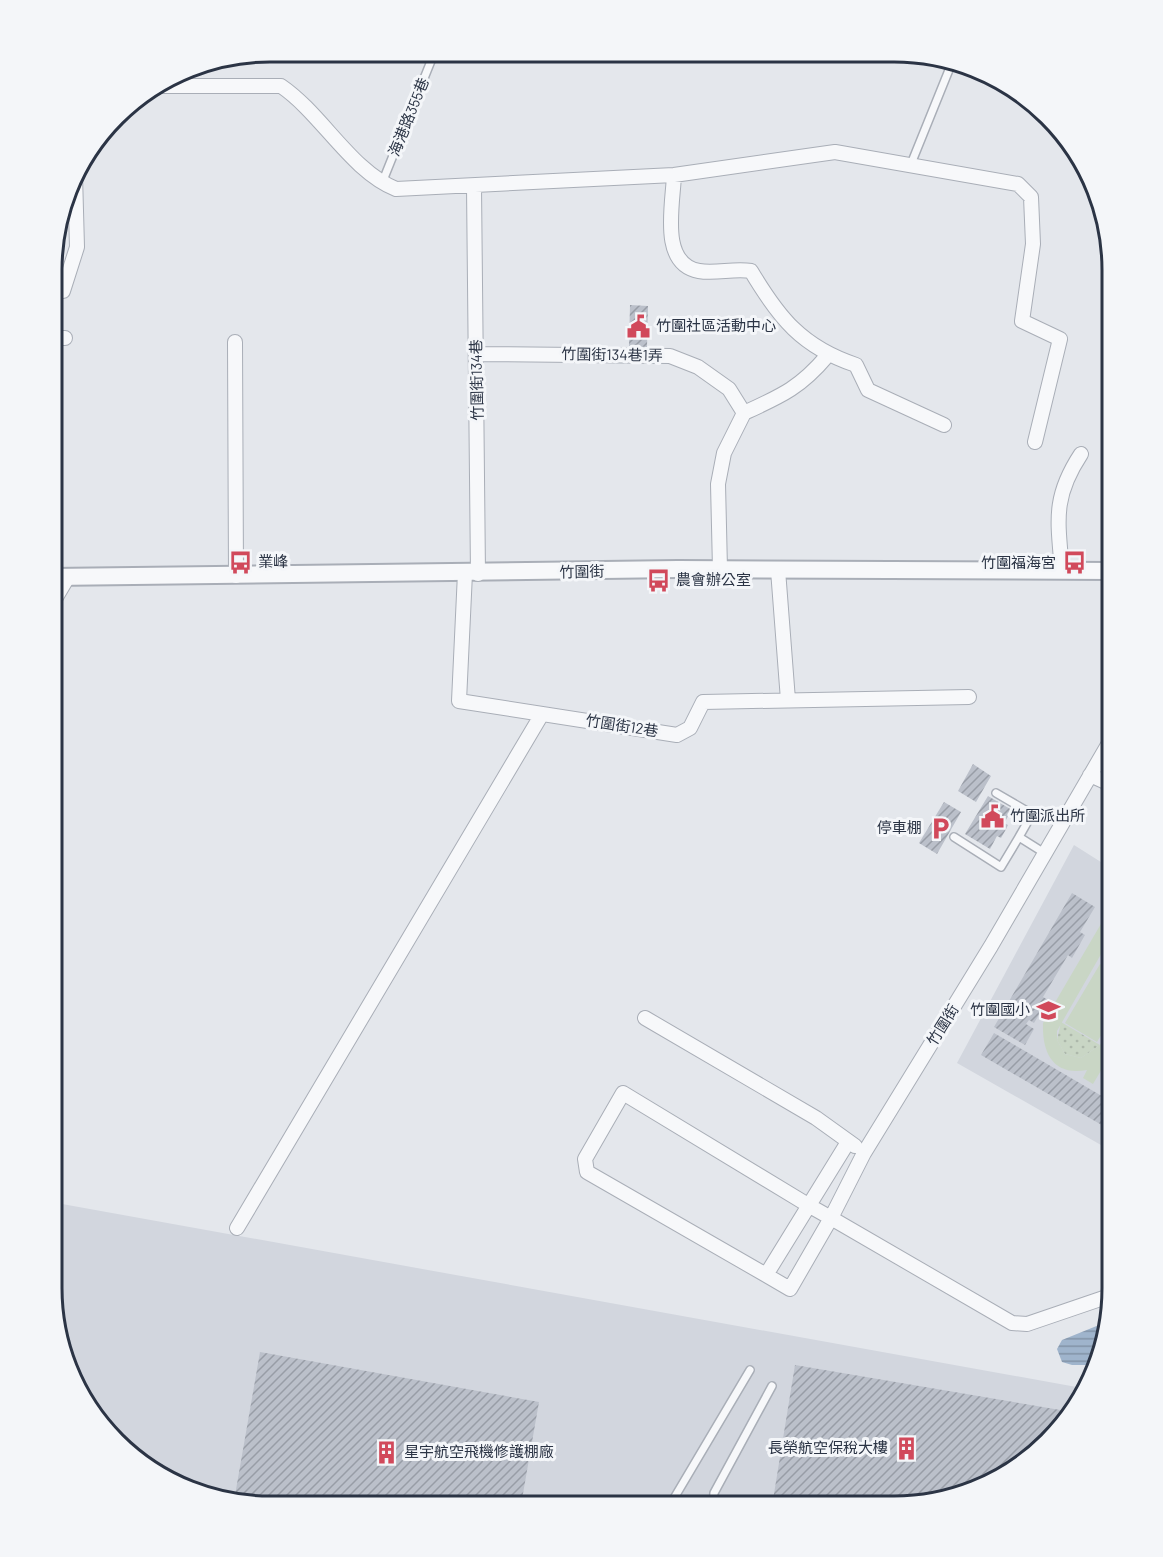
<svg xmlns="http://www.w3.org/2000/svg" width="1163" height="1557" viewBox="0 0 1163 1557" font-family="Barlow,'Noto Sans TC',sans-serif">
<defs>
<pattern id="grass-dots" width="8" height="8" patternUnits="userSpaceOnUse" patternTransform="scale(1.5)"><rect width="8" height="8" fill="#c9d6c5"/><path d="M2 2h.1M6 6h.1" fill="none" stroke="#adb8ab" stroke-width="1.8" stroke-linecap="round"/></pattern>
<pattern id="water-rules" width="6" height="5" patternUnits="userSpaceOnUse" patternTransform="scale(1.5)"><rect width="6" height="5" fill="#9fb4cc"/><path d="M0 2.5h6" fill="none" stroke="#8293a7"/></pattern>
<pattern id="building-hatch" width="6" height="6" patternUnits="userSpaceOnUse" patternTransform="scale(1.5)"><rect width="6" height="6" fill="#bbc0ca"/><path d="M-1 1l2-2M0 6l6-6M5 7l2-2" fill="none" stroke="#989da6"/></pattern>
</defs>
<rect width="100%" height="100%" fill="#e4e7ec"/>
<path fill="#d2d6de" d="M1074,845l38,24v274l-4,6 -151,-86z
M51,1202l1031,186 -7,21 -85,74 -96,23 -653,-2 -93,-35 -74,-85 -23,-96z"/>
<path fill="url(#grass-dots)" d="M1061,1022l39,23 -19,13 -16,-4 -8,-14z"/>
<path fill="#c9d6c5" d="M1112,913v22l-55,96v9l8,14 16,4 19,-13 12,-20v27l-19,32 -10,-6 4,-8c-34,6 -45,-17 -44,-47l62,-106z
M1100,964l12,8v45l-15,25 -32,-19z"/>
<path fill="url(#water-rules)" d="M1104,1323l-14,42h-18l-10,-3 -5,-13 5,-9z"/>
<path fill="url(#building-hatch)" d="M630,305l18,1 -1,41 -18,-1z
M973,764l18,12 -15,26 -18,-11z
M988,796l24,14 -8,13 4,2 -3,6 -4,7 -4,-2 -7,13 -25,-15z
M944,802l17,10 -24,42 -18,-11z
M1072,893l23,14 -15,25 5,3 -13,23 -4,-3 -25,42 5,3 -14,23 -5,-3 -3,4 8,5 -9,16 -31,-18z
M994,1033l118,69v29l-131,-76z
M260,1352l279,50 -18,103 -280,-1 -7,-3z
M795,1365l277,47 -82,71 -96,23h-122z"/>
<g fill="none" stroke-linecap="round" stroke-linejoin="round">
<defs>
<path id="service" d="M911,164l40,-99
M382,183l53,-132
M996,793l36,21 -13,23
M954,837l47,30 18,-30 27,17
M670,1505l80,-135
M713,1505l1,-12 58,-107"/>
<path id="minor" d="M158,86h123c41,28 70,85 115,103l278,-14 161,-23 183,32 13,13 2,47 -11,77 38,18 -25,103
M674,175c-1,29 -15,89 25,96 17,3 35,-3 52,0 28,47 51,76 105,94l12,25 76,35
M474,187l4,387
M53,293l10,-2 14,-44 -2,-72
M53,338h12
M235,342l1,234
M477,354l193,2 28,11 31,22 15,24 -20,40 -6,31 2,85
M744,413c37,-17 56,-25 83,-57
M778,570l10,130
M1062,571c-4,-50 -10,-73 19,-117
M465,573l-6,128 218,34 13,-7 13,-26 266,-5
M52,604l16,-27
M1090,775l22,10
M645,1018l171,100 39,28
M848,1142l-82,133 -179,-103 -2,-13 38,-66 185,112 23,13 181,105 15,1 85,-29
M237,1228l305,-514
M766,1275l24,14 41,-71 33,-65 127,-207 121,-208"/>
<path id="tertiary" d="M52,577l626,-8 434,2"/>
</defs>
<use href="#service" stroke="#a9aeb7" stroke-width="10"/>
<use href="#minor" stroke="#a9aeb7" stroke-width="16"/>
<use href="#tertiary" stroke="#a9aeb7" stroke-width="20"/>
<use href="#service" stroke="#f7f8fa" stroke-width="7"/>
<use href="#minor" stroke="#f7f8fa" stroke-width="14"/>
<use href="#tertiary" stroke="#f7f8fa" stroke-width="16"/>
</g>
<defs>
<symbol id="civic-bare" viewBox="-9 -9 18 18"><path d="M-.6-6.5H3V-4.5H.6V-3L4-1V1h2V6H-6V1h2V-1L-.6-3ZM-1.2 2.5V6h2.4V2.5Z" fill="#d1495b" stroke="#f4f6f9" stroke-width="2.5" paint-order="stroke"/></symbol>
<symbol id="bus-bare" viewBox="-9 -9 18 18"><path d="M-5-6H5V4H4V6H2V4H-2V6H-4V4H-5ZM-3.5-4V0h7V-4ZM-3.5 1.2v1.5H-2V1.2ZM2 1.2v1.5H3.5V1.2Z" fill="#d1495b" stroke="#f4f6f9" stroke-width="2.5" paint-order="stroke"/></symbol>
<symbol id="parking-bare" viewBox="-9 -9 18 18"><path d="M-3.5-5.5H1a3.5 3.5 0 0 1 0 7H-1V5.5H-3.5ZM-1-3.4V-.6H.8a1.4 1.4 0 0 0 0-2.8Z" fill="#d1495b" stroke="#f4f6f9" stroke-width="2.5" paint-order="stroke"/></symbol>
<symbol id="school-bare" viewBox="-9 -9 18 18"><path d="M0-5L7-2L0 1L-7-2ZM-4 1L0 2.5L4 1V4Q0 6-4 4Z" fill="#d1495b" stroke="#f4f6f9" stroke-width="2.5" paint-order="stroke"/></symbol>
<symbol id="building-bare" viewBox="-9 -9 18 18"><path d="M-4-6H4V6H1V3H-1V6H-4ZM-2.5-4.3h1.7v1.8h-1.7ZM.8-4.3h1.7v1.8H.8ZM-2.5-1h1.7V.8h-1.7ZM.8-1h1.7V.8H.8Z" fill="#d1495b" stroke="#f4f6f9" stroke-width="2.5" paint-order="stroke"/></symbol>
</defs>
<g fill-rule="evenodd">
<use href="#civic-bare" x="622" y="310" width="33" height="33"/>
<use href="#bus-bare" x="224" y="546" width="33" height="33"/>
<use href="#bus-bare" x="1058" y="546" width="33" height="33"/>
<use href="#bus-bare" x="642" y="564" width="33" height="33"/>
<use href="#civic-bare" x="976" y="800" width="33" height="33"/>
<use href="#parking-bare" x="924" y="812" width="33" height="33"/>
<use href="#school-bare" x="1032" y="994" width="33" height="33"/>
<use href="#building-bare" x="890" y="1432" width="33" height="33"/>
<use href="#building-bare" x="370" y="1436" width="33" height="33"/>
</g>
<g text-anchor="middle" stroke-width="6" stroke-linejoin="round" paint-order="stroke">
<g font-size="15" fill="#2b3445" stroke="#f4f6f9">
<text transform="translate(409 117) rotate(-68)" y="5">海港路355巷</text>
<text transform="translate(612 355) rotate(1)" y="5">竹圍街134巷1弄</text>
<text transform="translate(477 380) rotate(-91)" y="5">竹圍街134巷</text>
<text transform="translate(582 572) rotate(-1)" y="5">竹圍街</text>
<text transform="translate(622 726) rotate(9)" y="5">竹圍街12巷</text>
<text transform="translate(943 1025) rotate(-58)" y="5">竹圍街</text>
</g>
<g font-size="15" fill="#2b3445" stroke="#f4f6f9" text-anchor="start">
<text x="656" y="331">竹圍社區活動中心</text>
<text x="258" y="567">業峰</text>
<text x="1056" y="568" text-anchor="end">竹圍福海宮</text>
<text x="676" y="585">農會辦公室</text>
<text x="1010" y="821">竹圍派出所</text>
<text x="922" y="833" text-anchor="end">停車棚</text>
<text x="1030" y="1015" text-anchor="end">竹圍國小</text>
<text x="888" y="1453" text-anchor="end">長榮航空保稅大樓</text>
<text x="404" y="1457">星宇航空飛機修護棚廠</text>
</g>
</g>
<path d="M0 0H1163V1557H0ZM270 62H894A208 208 0 0 1 1102 270V1288A208 208 0 0 1 894 1496H270A208 208 0 0 1 62 1288V270A208 208 0 0 1 270 62Z" fill="#f4f6f9" fill-rule="evenodd"/>
<path fill="none" stroke="#2b3445" stroke-width="3" d="M270 62H894A208 208 0 0 1 1102 270V1288A208 208 0 0 1 894 1496H270A208 208 0 0 1 62 1288V270A208 208 0 0 1 270 62Z"/>
</svg>
